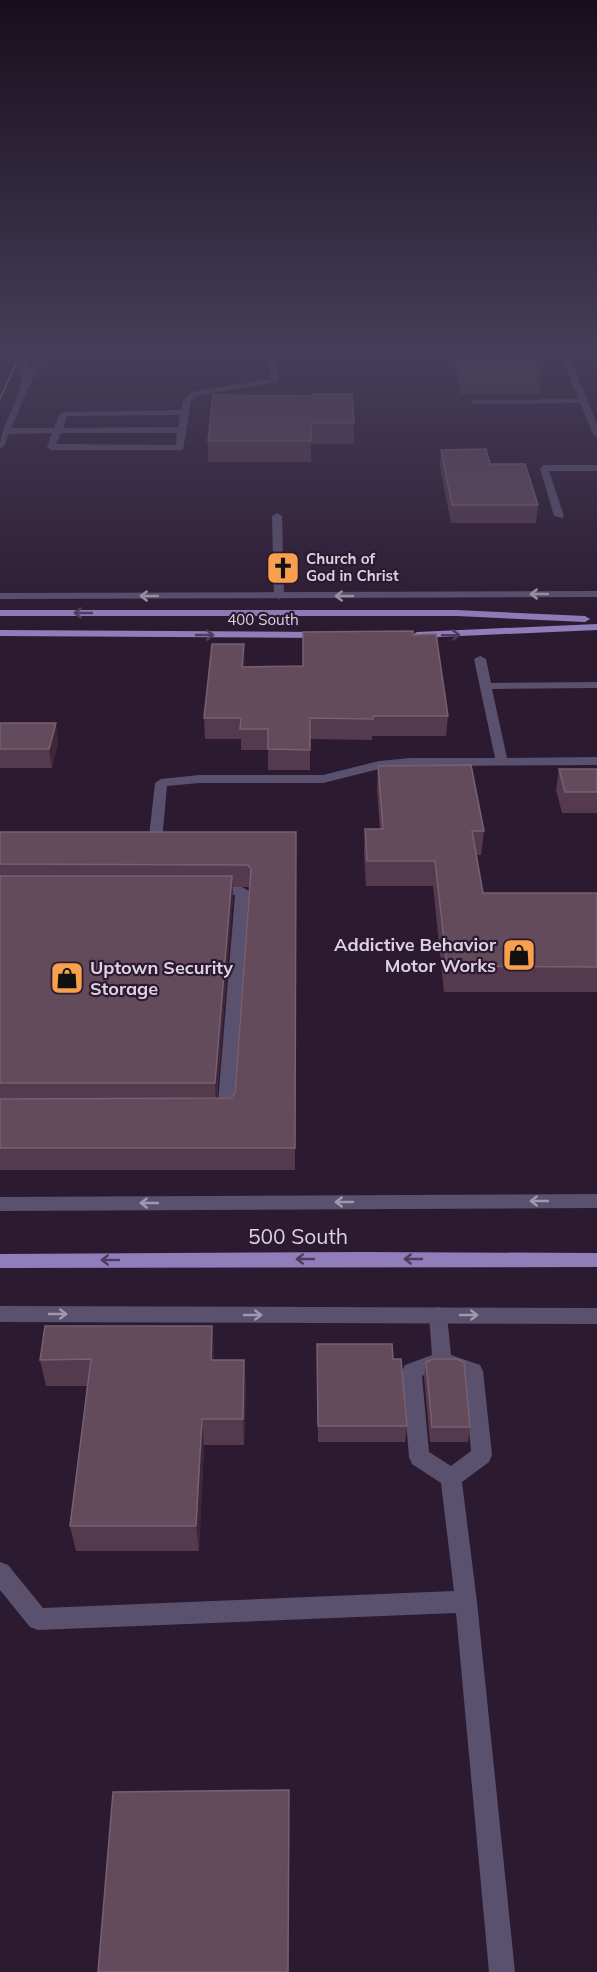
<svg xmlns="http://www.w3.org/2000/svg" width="597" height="1972" viewBox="0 0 597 1972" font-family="Mulish,sans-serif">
<rect width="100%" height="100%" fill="#2c1a31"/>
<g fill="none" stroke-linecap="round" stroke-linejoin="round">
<path fill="#59516e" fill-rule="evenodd" d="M270,351h8l-1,31 -80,14 -6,5 -8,49h-132l-4,-3 5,-14 -46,1 -4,-3 4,-3h48l6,-14 4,-2 117,-2 2,-10 9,-8 78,-13zM180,415l-2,12 -115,1 4,-12zM61,433h116l-1,12 -120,-1z
M584,399l4,2 -1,2 -113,1 -4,-2 4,-2z
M544,465h53v6h-48l15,45 -2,2 -8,-2 -14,-48z
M277,513l5,3 2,80 -5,3 -5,-3 -2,-80z
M480,656l6,3 5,24 106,-1v6l-105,1 15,69 90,-1v8l-187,1 -31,3 -56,14h-124l-32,3 -5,55c-5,6 -19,6 -24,0l2,-3 9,-1 6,-54 6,-4 38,-4h124l56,-14 31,-3h85l-21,-99z
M213,887h29l7,4 -16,223 -2,4h-12l-2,-4 18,-219 -27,-1 -2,-3 2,-3z
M438,1307l7,2 2,6 4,40 29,10 3,6 9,84 -3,7 -27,20 15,120 38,370h-26l-33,-359 -418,17 -8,-3 -30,-37v-28l8,3 35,43 411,-17 -13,-108 -29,-19 -3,-7 -7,-86 3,-6 27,-10 -3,-40 2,-6zM442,1368l22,8 7,75 -20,15 -22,-14 -7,-76z"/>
<path fill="#59516e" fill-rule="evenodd" d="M14,351h8l7,21 11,-21h8l-20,37 -24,58 -4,3c0,-27 23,-48 21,-75 0,-7 -4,-16 -7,-23z
M144,351h286l-4,2h-278z
M559,351h8l30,73v13l-4,-3z
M597,591v6l-597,2v-6z
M597,1194v14l-597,3v-14z
M0,1306l597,2v16l-597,-2z"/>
<path fill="#907eba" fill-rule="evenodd" d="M0,610h457l128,6 5,3 -5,3 -128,-6h-457z
M597,624v6l-180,8 -5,-3 5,-3z
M0,630l321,2 5,3 -5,3 -321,-2z
M363,1252l234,1v14l-597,1v-14z"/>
<path stroke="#b6a9ba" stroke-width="1.5" d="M0,357l6,-6
M0,399l22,-48"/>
</g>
<path fill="#543a4c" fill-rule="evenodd" d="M451,351h80l9,25 -1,18h-78z
M313,396l41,27v21h-43v18h-103v-21z
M441,450l49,14 48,41 -2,18h-85l-11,-56z
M303,632l110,3 35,81 -2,20h-74v4l-62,-1v31h-42v-20h-27v-11h-36l-1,-21 41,-51 58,-1z
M0,723l58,19 -6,26h-52z
M378,766l106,65 -3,24h-4l6,38h114v99h-153l-11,-106h-67l-2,-32 1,-25h15l-3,-39z
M559,769h38v44h-35l-6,-23z
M0,832h296l-1,338h-295zM232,887h17v1l-14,205 -4,5h-14l16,-201z
M212,1326l2,34 32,26 -2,59h-40l-5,106h-123l-6,-25 17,-140h-41l-6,-26z
M393,1359l14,67 -2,16h-87l-1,-82z
M426,1362l44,65 -2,15h-38l-6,-65z"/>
<path fill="#3e273b" d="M244,644l1,20 -2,23 -1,-20z
M56,723l2,19 -6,26 -3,-19z
M232,876l1,21 -17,209 -1,-23z
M212,1326l2,27 -1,33 -2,-26z
M244,1360l2,26 -2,59 -1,-26z
M202,1419l2,26 -5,106 -3,-25z"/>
<path fill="#634b5c" stroke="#766071" stroke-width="1.5" d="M456,351h75l9,25h-78z
M313,394h39l2,29h-43v18h-103l5,-46 100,1z
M486,449l4,15h35l13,41h-86l-11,-55z
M413,631v4l23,-1 12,82h-75v3l-63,-1v32l-42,-1v-20h-28l1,-11h-37l8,-74h32l-2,23 61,-1v-34z
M0,723h56l-7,26h-49z
M471,765l13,66h-12l11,62h114v74l-150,-1 -12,-105h-68l-2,-32h18l-5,-63z
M559,769h38v23h-32z
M0,832h296l-1,316h-295v-49l231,-1 4,-5 16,-224 -3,-4 -248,-1z
M0,876h232l-17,207h-215z
M45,1326h167l-1,34h33l-1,59h-41l-6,107h-126l21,-167 -51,1z
M317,1344h75l1,15h8l6,67h-89z
M433,1359h23l8,3 6,65h-38l-6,-65z
M289,1790l-1,182h-190l15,-180z"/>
<defs><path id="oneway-shaft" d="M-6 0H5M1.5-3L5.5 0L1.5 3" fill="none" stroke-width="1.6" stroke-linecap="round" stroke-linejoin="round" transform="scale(1.5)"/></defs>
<g stroke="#a298ad">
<use href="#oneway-shaft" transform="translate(539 594) rotate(180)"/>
<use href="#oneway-shaft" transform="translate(149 596) rotate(-180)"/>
<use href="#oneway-shaft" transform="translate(344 596) rotate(180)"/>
<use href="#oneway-shaft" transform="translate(539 1201) rotate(180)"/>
<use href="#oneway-shaft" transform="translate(344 1202) rotate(180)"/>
<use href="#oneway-shaft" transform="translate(149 1203) rotate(180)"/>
<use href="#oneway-shaft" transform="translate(58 1314)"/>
<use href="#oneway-shaft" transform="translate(253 1315)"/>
<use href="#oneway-shaft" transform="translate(469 1315)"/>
</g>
<g stroke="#4f3d61">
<use href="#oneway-shaft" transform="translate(83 613) rotate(-180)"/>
<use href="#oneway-shaft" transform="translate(205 635)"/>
<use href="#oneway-shaft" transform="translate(451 635) rotate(-1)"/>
<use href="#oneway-shaft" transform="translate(305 1259) rotate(180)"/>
<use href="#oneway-shaft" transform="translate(413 1259) rotate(-180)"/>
<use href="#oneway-shaft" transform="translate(110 1260) rotate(180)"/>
</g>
<linearGradient id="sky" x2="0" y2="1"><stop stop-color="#180e1b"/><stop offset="0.56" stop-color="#453e5a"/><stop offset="1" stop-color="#453e5a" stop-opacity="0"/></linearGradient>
<rect width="597" height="627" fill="url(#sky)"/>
<defs>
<symbol id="church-square" viewBox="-11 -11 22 22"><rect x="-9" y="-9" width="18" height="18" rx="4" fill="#f8a04b" stroke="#2c1a31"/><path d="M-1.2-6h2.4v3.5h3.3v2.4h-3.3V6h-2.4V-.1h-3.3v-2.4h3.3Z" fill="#111"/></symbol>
<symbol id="shop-square" viewBox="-11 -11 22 22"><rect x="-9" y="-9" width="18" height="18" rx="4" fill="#f8a04b" stroke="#2c1a31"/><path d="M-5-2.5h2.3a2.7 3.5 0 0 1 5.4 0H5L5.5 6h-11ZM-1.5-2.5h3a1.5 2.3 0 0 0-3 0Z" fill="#111"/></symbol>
</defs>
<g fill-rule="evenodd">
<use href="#church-square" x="264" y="549" width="38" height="38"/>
<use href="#shop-square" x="500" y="936" width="38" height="38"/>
<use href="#shop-square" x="48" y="959" width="38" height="38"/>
</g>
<g text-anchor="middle" stroke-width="4.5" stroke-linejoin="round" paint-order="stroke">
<g font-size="15" font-weight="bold" fill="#ddd2e1" stroke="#2c1a31" text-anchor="start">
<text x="306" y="564">Church of<tspan x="306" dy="17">God in Christ</tspan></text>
</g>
<g font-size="15" fill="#ddd2e1" stroke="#2c1a31">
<text x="263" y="625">400 South</text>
</g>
<g font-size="18" font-weight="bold" fill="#ddd2e1" stroke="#2c1a31" text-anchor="end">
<text x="496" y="951">Addictive Behavior<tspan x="496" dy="21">Motor Works</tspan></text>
<text x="90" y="974" text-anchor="start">Uptown Security<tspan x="90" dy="21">Storage</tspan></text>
</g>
<g font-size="21" fill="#ddd2e1" stroke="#2c1a31">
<text x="298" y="1244">500 South</text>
</g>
</g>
</svg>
